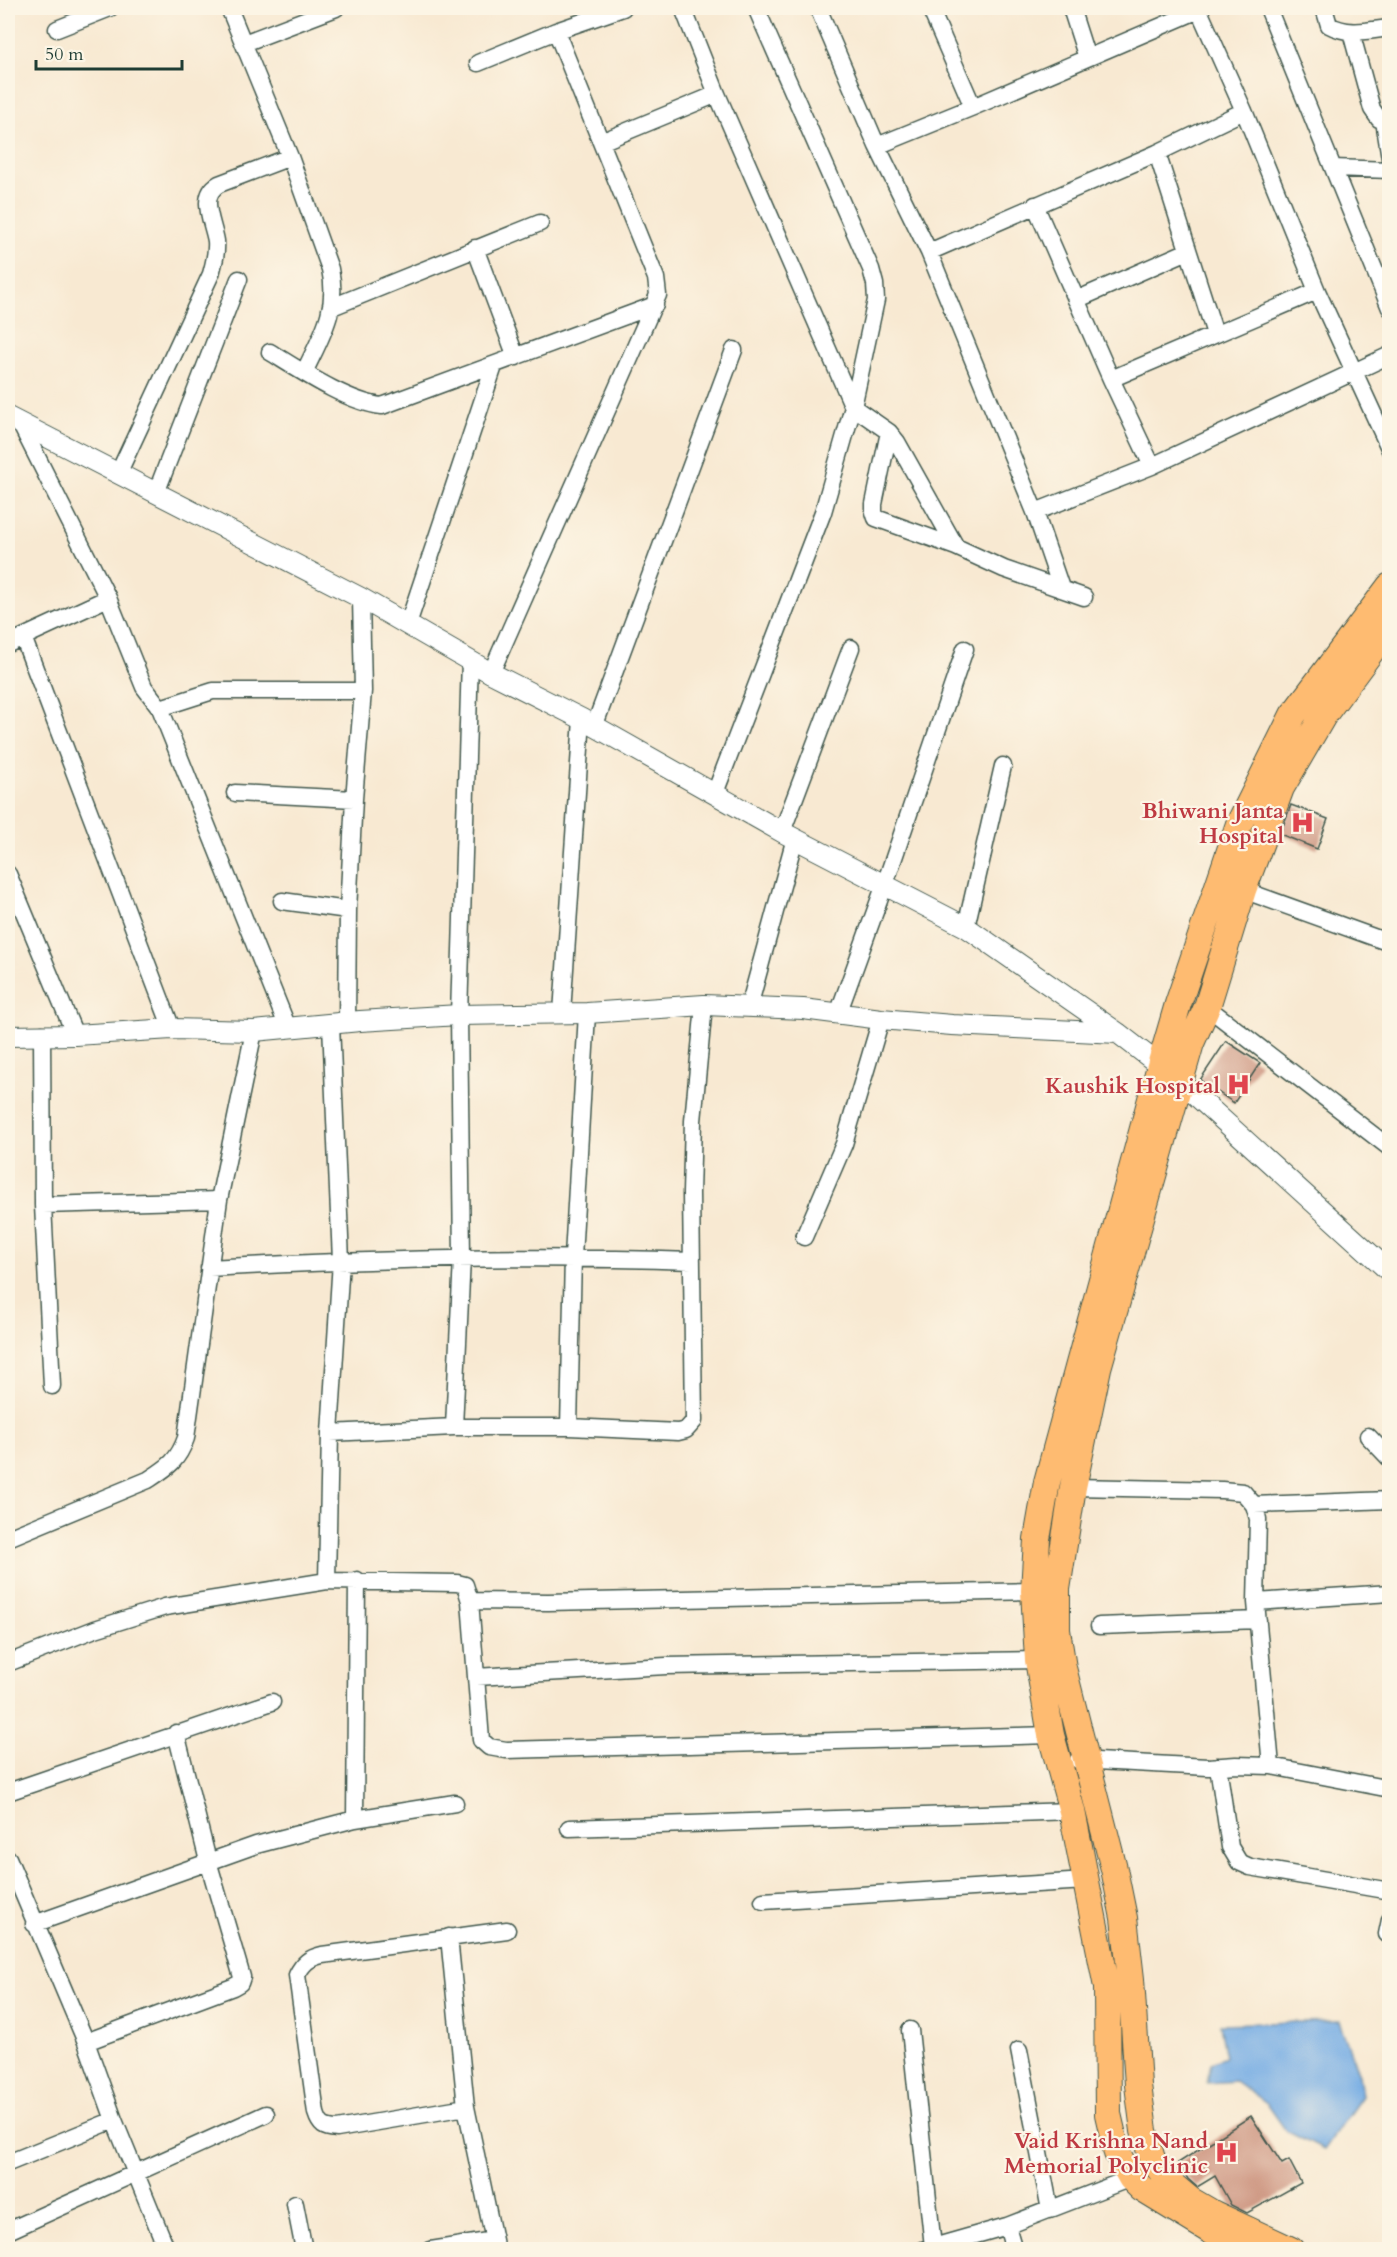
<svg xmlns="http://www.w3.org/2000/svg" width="1397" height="2257" viewBox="0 0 1397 2257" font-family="Cardo,serif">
<rect width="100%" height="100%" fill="#fcf5e5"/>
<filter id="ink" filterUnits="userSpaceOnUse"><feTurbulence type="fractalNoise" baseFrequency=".0167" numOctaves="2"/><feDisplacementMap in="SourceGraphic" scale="12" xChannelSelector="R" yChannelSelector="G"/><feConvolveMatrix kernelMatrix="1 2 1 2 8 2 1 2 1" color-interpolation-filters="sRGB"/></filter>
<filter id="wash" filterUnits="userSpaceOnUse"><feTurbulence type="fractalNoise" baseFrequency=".008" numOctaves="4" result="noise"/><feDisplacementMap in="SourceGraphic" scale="24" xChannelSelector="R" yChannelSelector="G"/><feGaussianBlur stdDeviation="1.35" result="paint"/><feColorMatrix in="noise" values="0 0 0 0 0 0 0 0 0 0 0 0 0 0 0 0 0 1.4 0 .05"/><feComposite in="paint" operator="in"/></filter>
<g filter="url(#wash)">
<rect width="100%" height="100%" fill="#f8e9d2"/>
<path fill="#74ace4" stroke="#4a748c" stroke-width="1.5" d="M1339,2021l20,54 3,21 -38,54 -38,-19 -18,-26 -33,-24 -28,2 4,-20 15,-6 -6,-33z"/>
<g id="blocks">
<path fill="#cf9984" d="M1291,805l37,14 -11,30 -37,-15z
M1226,1041l34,22 -26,40 -34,-23z
M1251,2116l31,48 7,-4 12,23 -54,30 -16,-8 -16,-29 -18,11 -9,-8 -10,-16z"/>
</g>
</g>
<g filter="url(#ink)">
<use href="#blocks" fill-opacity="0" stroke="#40574c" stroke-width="1.5"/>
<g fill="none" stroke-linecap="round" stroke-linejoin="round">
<defs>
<path id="minor" d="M229,8l61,149 40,112c9,41 -9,67 -26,104
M683,8l34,86 136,313 36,25 8,10 59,105
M818,8l59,138 52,106 106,260 26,76
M930,8l43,99
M1071,8l16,50
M1198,8l46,103 73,180 73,159
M1268,8l122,300
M1324,8l5,17c20,11 40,5 61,3
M57,29l53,-21
M1351,32l21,77 7,10 11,3
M244,43l92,-35
M478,63l78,-32 67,-23
M1384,121l6,37
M601,142l116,-48
M877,146l96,-39 226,-97
M1157,153l58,181
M1333,168l57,2
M1035,205l76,174 41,87
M475,248l41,109
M929,252l228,-99 87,-42
M1076,300l112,-49
M332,307l208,-84
M270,352c31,19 77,50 112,54l273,-101
M1111,379l206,-88
M20,423l88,175 36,89 16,21 128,320
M889,432l-15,72v8l2,6 80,29 48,22 80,28
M118,474l93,-200c3,-11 6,-21 5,-33 -3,-19 -18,-45 3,-57l71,-27
M156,493l83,-214
M1035,512l117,-46 238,-111
M408,624l86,-258
M23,637l149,392
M8,644l100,-46
M491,673l167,-378 -2,-17 -100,-247
M160,708l53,-17h150
M594,727l140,-377
M235,793l119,6
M715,793l108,-281 30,-105 23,-107 -1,-16 -4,-15 -115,-261
M782,832l69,-184
M8,874l67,161
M1243,890l147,53
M282,901l66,9
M966,927l37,-161
M749,1007l46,-169
M1207,1007l183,141
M562,1013l20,-294
M838,1014l47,-130 80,-235
M347,1023l1,-113 6,-111 9,-108 -2,-93
M331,1024l10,237 -11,172 -3,148 130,2 8,2 5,16 11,139 8,7 17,3 545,-15
M42,1034l1,171 9,181
M43,1205l176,-5
M804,1237l40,-93 37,-125
M209,1268c161,-9 321,-13 483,-7
M454,1427l8,-169 -3,-243 11,-355
M569,1427l4,-170 14,-244
M330,1433l124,-6h115l109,5 8,-2 8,-9 -3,-228 2,-72 11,-116
M1368,1436l22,23
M1073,1487l149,3 21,2 11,13 4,14 -2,83 15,164
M1254,1505l136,-5
M8,1538l140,-58c20,-13 30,-19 38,-42l33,-238 35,-169
M470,1601l78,1 486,-11
M1256,1602l134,-9
M1099,1626l159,-6
M8,1663l87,-34 70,-22 162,-26
M476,1677l190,-11 372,-6
M1078,1760l130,7 28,-2 35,1 119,23
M1218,1766l12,81 9,15 11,5 140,24
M8,1792l264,-90
M355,1819l2,-239
M569,1828l503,-17
M8,1858l78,184 28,78 53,130
M763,1901l323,-20
M34,1924l222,-79 99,-26 100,-16
M1387,1934l3,-14
M449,1937l17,170 30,143
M910,2030l23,217
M86,2042l147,-55 7,-4 2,-6 -34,-116 -32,-128
M1019,2050l31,160
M466,2107l-129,22c-13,-1 -17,-3 -21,-16l-19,-138c6,-12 12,-17 25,-20l185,-25
M8,2163l106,-43
M295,2204l9,46
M1007,2226l7,24
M8,2231l258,-117
M431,2250l63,-10
M923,2250l84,-24 124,-48"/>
<path id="tertiary" d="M8,417l353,181 130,75 91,46 200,113 184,95 152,106 62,48 210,191
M8,1036l67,-1 97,-6 82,2 106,-10 99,-6 128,-2 117,-8 99,4 78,10 71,6 166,8"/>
<path id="primary" d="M1242,2250l-100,-61 -11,-11 -14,-25 -9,-39 -1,-127 -35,-176 -21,-76 -13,-75 -4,-69 3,-52 10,-57 113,-416 18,-62 61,-180 54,-109 97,-129
M1291,2250l-77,-36 -24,-14 -19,-16 -19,-25 -8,-28 -6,-46 -7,-106 -7,-61 -10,-49 -51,-201 -6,-38v-41l16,-102 25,-119 93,-325 16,-36 36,-117 38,-102 42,-72 67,-90"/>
</defs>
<use href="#minor" stroke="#40574c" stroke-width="19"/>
<use href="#tertiary" stroke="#40574c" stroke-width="22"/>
<use href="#primary" stroke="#40574c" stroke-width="28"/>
<use href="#minor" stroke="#fff" stroke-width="16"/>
<use href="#tertiary" stroke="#fff" stroke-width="20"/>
<use href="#primary" stroke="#febb71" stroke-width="26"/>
</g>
</g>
<defs>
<symbol id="hospital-bare" viewBox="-9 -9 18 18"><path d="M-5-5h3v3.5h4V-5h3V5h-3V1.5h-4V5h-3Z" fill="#e0444e" stroke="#fcf5e5" stroke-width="2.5" paint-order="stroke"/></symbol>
</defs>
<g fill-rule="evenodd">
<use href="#hospital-bare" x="1286" y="806" width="33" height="33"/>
<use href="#hospital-bare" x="1222" y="1068" width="33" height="33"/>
<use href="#hospital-bare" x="1210" y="2136" width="33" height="33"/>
</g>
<g text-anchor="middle" stroke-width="4.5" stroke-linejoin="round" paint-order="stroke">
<g font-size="22" font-weight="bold" fill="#be3a42" stroke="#fcf5e5" text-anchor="end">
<text x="1284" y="818">Bhiwani Janta<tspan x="1284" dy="25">Hospital</tspan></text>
<text x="1220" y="1093">Kaushik Hospital</text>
<text x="1208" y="2148">Vaid Krishna Nand<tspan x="1208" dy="25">Memorial Polyclinic</tspan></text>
</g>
</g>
<rect width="1397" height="2257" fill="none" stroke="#fcf5e5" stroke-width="30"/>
<path d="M36 60v9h146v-9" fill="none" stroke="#1f3d34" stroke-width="3"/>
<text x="45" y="60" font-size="18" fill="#1f3d34" stroke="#fcf5e5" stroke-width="4.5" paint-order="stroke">50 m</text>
</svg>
